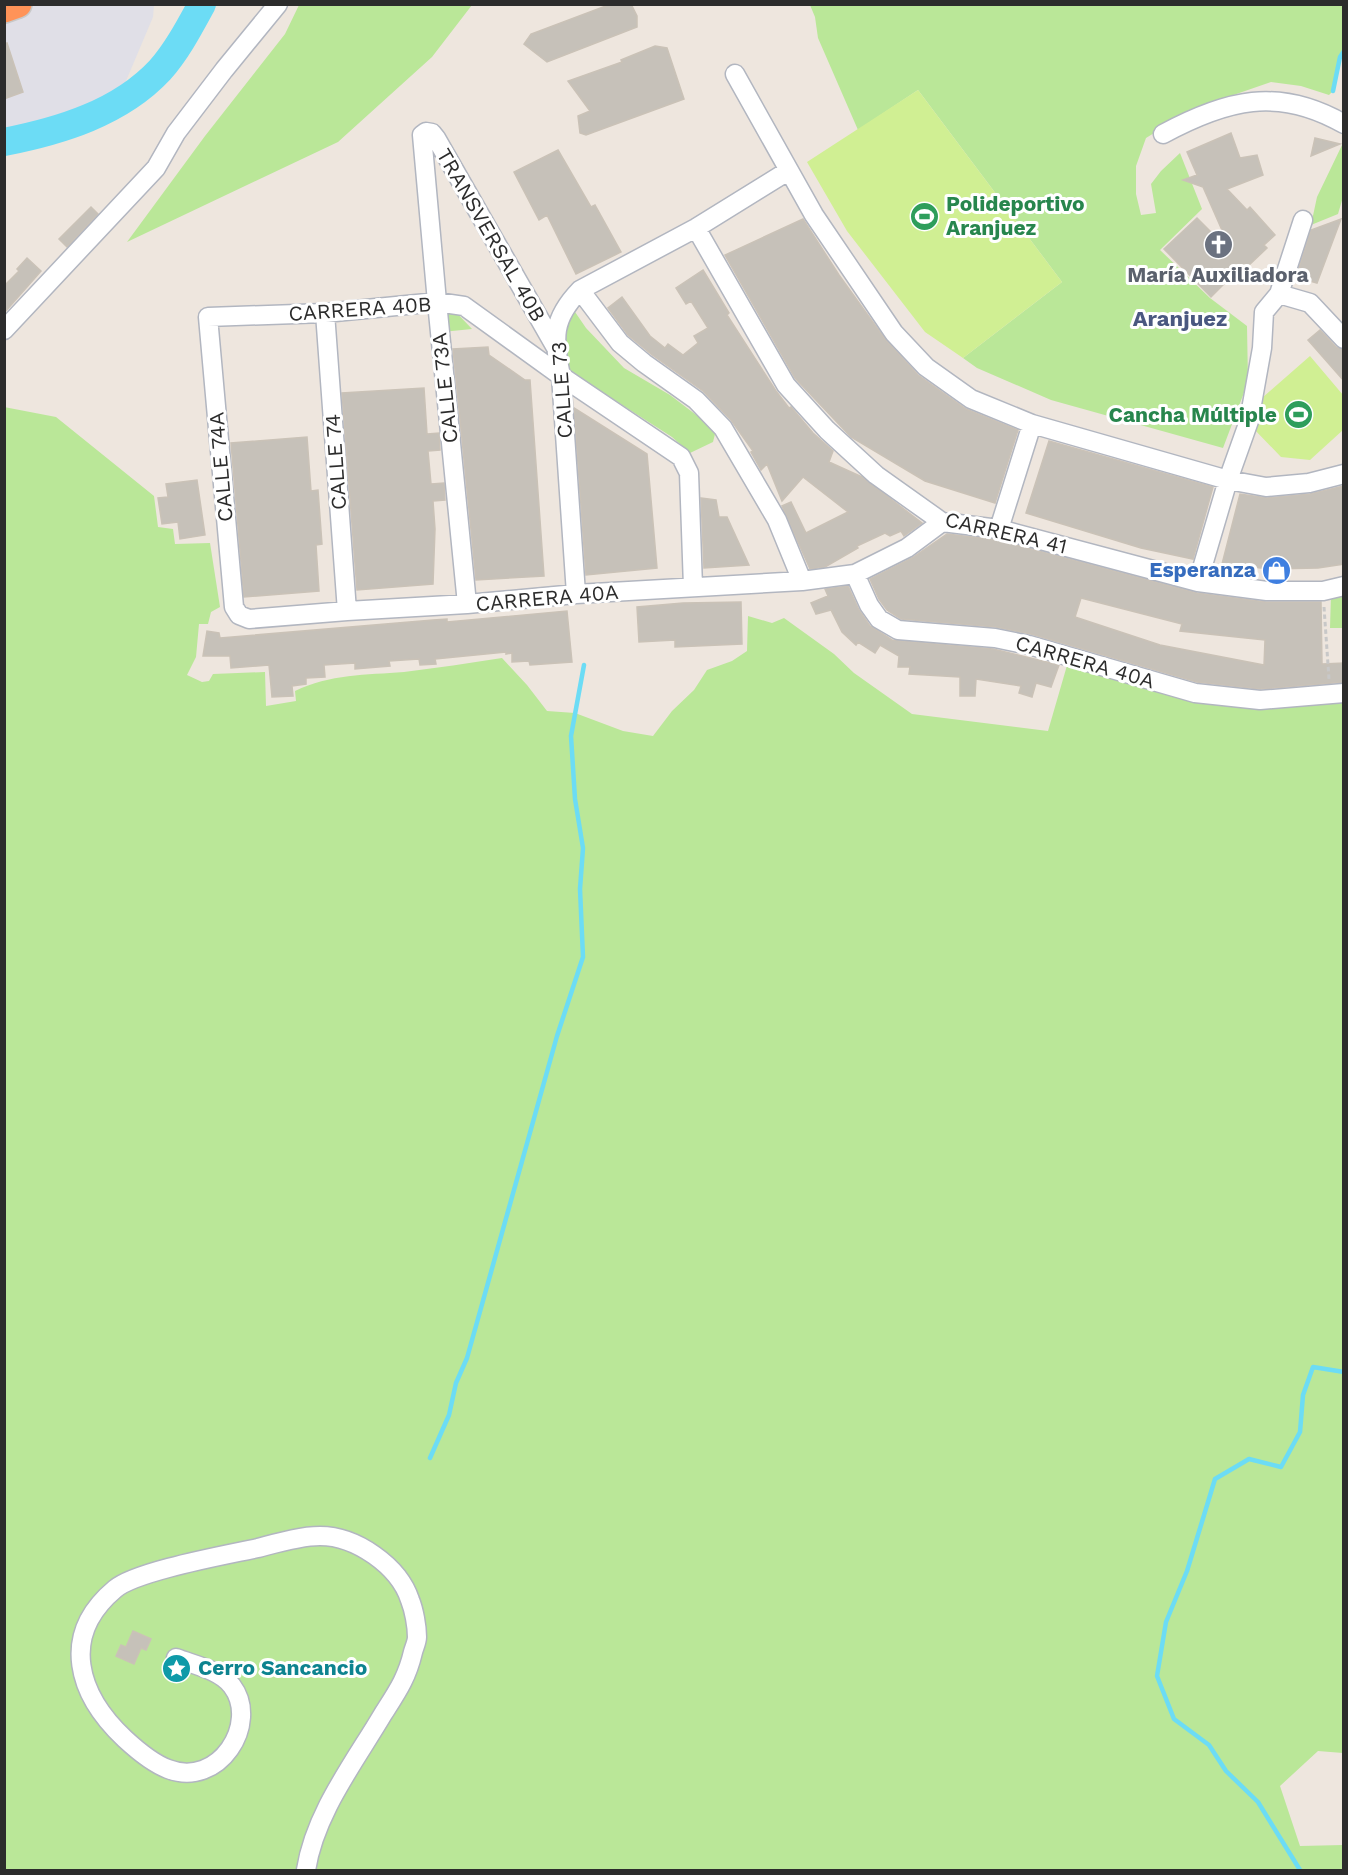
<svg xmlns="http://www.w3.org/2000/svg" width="1348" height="1875" viewBox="0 0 1348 1875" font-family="'Work Sans',sans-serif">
<rect width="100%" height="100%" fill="#eee6de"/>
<path fill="#e0dfe7" d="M5,5h149l-1,12 -38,90 -34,14 -53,16 -23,5z"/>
<path fill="#bae798" d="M299,5h173l-40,52 -94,85 -211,100 78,-106 80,-102z
M810,5h533v46l-3,6 -7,34 -4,4 -28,-9 -30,-4 -78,27 -47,29 -10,28v28l5,21 15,-2 -5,-29 10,-13 19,-18 22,56 -42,41 50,48 37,28 1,56 -25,66 -172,-48 -74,-32 -14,-10 99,-76 -144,-192 -60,40 -40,-92 -3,-21z
M1343,143v54l-5,17 -27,11 6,-28z
M442,307l10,1 20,21 -30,3z
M573,309l13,19 38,40 46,27 46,35 -3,12 -23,11 -18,-16 -106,-68c-8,-18 -3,-43 7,-60z
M4,407l52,10 98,79 4,31 15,2 2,15 35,-1 10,64 -9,5 -3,12h-9l-3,33 -9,18 15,7 7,-1 4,-7 52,-2 1,34 30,-5 -1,-10c35,-17 71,-16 109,-19 33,-4 65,-9 98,-14l25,27 20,26 28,2 48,18 30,5 19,-25 22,-21 13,-20 25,-9 15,-10 1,-35 24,7 12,-5 50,36 20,19 58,41 136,17 20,-69 133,37 142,1v1053l-25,-2 -38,35 20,60 43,-1v25h-1338z
M1343,590v38h-13l1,-34z"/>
<path fill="#d0ef93" d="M918,90l144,192 -99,76 -38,-26 -78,-101 -40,-69z
M1310,356l33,39v35l-33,30 -29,-3 -29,-30 3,-23z"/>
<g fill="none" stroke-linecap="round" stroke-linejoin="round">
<path stroke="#6cdcf5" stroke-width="4.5" d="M1333,91l7,-34 4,-6
M430,1458l19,-43 7,-32 11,-25 90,-322 26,-79 -3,-68 3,-41 -8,-49 -4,-63 13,-71
M1300,1870l-42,-68 -32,-31 -17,-26 -35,-26 -17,-43 9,-54 21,-51 28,-92 34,-20 32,8 19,-35 3,-37 10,-28 31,5"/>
<path stroke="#6cdcf5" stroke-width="28" d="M4,142c56,-11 116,-29 156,-72 17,-19 30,-44 42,-66"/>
</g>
<path fill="#c6c1b9" stroke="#cac2b7" stroke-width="1.5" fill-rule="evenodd" d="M611,4h20l6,12v11l-90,35 -23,-18 7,-10z
M7,43l16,49 -19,7v-55z
M655,46l12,2 17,51 -98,36 -6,-2 -2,-17 12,-5 -22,-30 54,-19 -1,-2z
M1231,133l9,25 17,-3 6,20 -36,14 20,21 3,-3 25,28 -11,10 3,3 -20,19 -3,-3 -33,33 -47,-48 33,-31 35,35 -29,-66 -20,-7 14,-5 -10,-23z
M1315,138l25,6 -29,12z
M558,150l33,57 4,-2 26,47 -45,22 -29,-59 -8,5 -25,-48z
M91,207l7,7 -31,33 -8,-8z
M803,219l36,56 46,64 33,36 48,34 52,21 -23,73 -70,-22 -74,-44 -56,-59 -70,-123z
M1341,219l-24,64 -21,-6 15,-47z
M27,258l14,13 -37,42v-27l15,-15 -2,-2z
M703,270l26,43 -2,2 49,76 13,17 2,-1 22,26 20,18 -4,11 33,15 60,46 -18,13 -3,-5 -11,5 -5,-3 -28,13 1,2 -33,19 -15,2 -28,-63 9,-4 15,31 42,-21 -45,-35 -21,24 -15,-37 -6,6 -10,-18 2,-1 -22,-31 -28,-29 -52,-37 -23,-19 -20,-27 14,-11 28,39 15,12 3,-4 15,11 15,-12 -4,-7 14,-8 -17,-27 -5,3 -10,-16z
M1320,330l16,17 8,3v31l-36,-41z
M488,347l1,8 36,25h5l14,196 -68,4 -23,-231z
M424,388l3,46 12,-1 1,17 -12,1 3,33 13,-1 1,17 -12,1 2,28 -2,55 -76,6 -15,-197z
M574,408l73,46 10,114 -71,7z
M307,437l4,54 7,-1 4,54 -6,1 3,46 -75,6 -13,-154z
M1049,441l164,46 -20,72 -52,-11 -115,-35z
M197,480l8,55 -25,4 -2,-17 -16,2 -4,-26 10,-1 -2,-13z
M1344,486v78l-26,4 -47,1 -49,-5 18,-70 27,4 43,-4z
M701,498l15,2 3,17h8l22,48 -45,3z
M947,534l50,6 200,53 69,9h55l1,62 22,-1v19l-84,7 -63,-7 -166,-48 -35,-7 -95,-8 -14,-9 -8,-11 -9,-20 42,-21zM1081,598l101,26 -2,7 85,9 -1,25 -104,-20 -85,-28z
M848,586l11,24 11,16 22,14 101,9 66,16 -8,22 -15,-4 -4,14 -13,-4 2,-7 -45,-7 -1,17h-15v-19l-51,-3 1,-7h-12l1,-11 -19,-11 -5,8 -17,-11 -2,3 -14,-13 -11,-22 -15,4 -5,-11 17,-7 -3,-7z
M741,602l1,42 -67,3v-7l-36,2 -2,-35 46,-4z
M567,611l5,51 -42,3 -1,-4 -17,1v-9l-6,1v-2l-71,7 1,5 -16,1 -1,-6 -30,2 1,5 -35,3v-6l-31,2 1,12 -19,1v6l-14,2 1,10 -21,1 -3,-32 -38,3 -1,-12h-27l4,-25 12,2 1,5 213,-18 14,-1v3z
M133,1631l18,8 -5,11 -5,-2 -7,16 -18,-8 5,-11 5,2z"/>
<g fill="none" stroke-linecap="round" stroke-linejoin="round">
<defs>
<path id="minor" d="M735,74l79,141 80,118 32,34 45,32 61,25 196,56 38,7 43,-4 35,-9
M1163,134c63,-34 115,-48 181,-10
M696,228l90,157 41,45 49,45 66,47 57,7 199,53 69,9h56l21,-5
M580,290l40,53 24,20 52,37 27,28 54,92 25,61
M1279,294l31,9 34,36
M325,313l22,298
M4,330l152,-162 20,-35 48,-63 54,-66
M999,529l33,-105
M855,574l14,31 10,14 19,11 97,8 34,7 166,48 65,7 84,-7
M1198,582l30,-102 21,-59 13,-73 2,-36 15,-18 24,-74
M693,587l-4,-114 -8,-16 -120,-81 -97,-70 -27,-4 -112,11 -117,4 26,290 5,8 10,4 98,-8 120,-7 109,-10 226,-13 53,-7 52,-26 35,-26
M576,594l-15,-218c-8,-38 -9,-57 19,-86l116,-62 92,-57
M467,604l-30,-302 -15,-167 4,-3 6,1 4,5 119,208
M176,1658c18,7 44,12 56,28 28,37 -13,103 -64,83 -16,-6 -30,-18 -43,-30 -47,-44 -66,-103 -10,-150 21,-18 111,-34 143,-41 19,-5 42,-12 62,-12 36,0 79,30 90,64 4,10 7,26 7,37 0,5 -3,11 -4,15 -6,26 -16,40 -30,62 -29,49 -68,99 -77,156"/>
<path id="highway" d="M4,9l14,-5"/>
</defs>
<use href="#minor" stroke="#b2b6c0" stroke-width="21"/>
<use href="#highway" stroke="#c8c8c8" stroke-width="30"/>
<path stroke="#c8c8c8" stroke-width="3" stroke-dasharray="4.5 3" stroke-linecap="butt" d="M1324,607l5,72"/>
<use href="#minor" stroke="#fff" stroke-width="18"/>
<use href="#highway" stroke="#ff9358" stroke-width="27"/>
</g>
<defs>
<symbol id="stadium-disc" viewBox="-11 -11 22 22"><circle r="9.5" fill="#2e9e5b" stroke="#fff"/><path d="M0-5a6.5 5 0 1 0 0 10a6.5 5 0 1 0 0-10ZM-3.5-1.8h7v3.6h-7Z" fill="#fff"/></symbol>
<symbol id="church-disc" viewBox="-11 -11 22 22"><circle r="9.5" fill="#6b7280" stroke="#fff"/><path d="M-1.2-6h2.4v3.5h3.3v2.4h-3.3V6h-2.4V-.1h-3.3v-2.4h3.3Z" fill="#fff"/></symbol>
<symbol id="shop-disc" viewBox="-11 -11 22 22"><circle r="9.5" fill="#3f7fe0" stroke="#fff"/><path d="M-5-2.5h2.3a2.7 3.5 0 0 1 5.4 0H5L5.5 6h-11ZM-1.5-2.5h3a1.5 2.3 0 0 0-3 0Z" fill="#fff"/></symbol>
<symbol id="sight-disc" viewBox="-11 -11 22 22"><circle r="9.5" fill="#0f9aa8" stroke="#fff"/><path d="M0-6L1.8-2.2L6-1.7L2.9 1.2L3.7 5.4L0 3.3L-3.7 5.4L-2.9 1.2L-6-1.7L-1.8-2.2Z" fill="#fff"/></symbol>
</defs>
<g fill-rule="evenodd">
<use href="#stadium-disc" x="908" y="200" width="33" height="33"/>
<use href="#church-disc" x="1202" y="228" width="33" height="33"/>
<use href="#stadium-disc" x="1282" y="398" width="33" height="33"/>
<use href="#shop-disc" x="1260" y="554" width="33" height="33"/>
<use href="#sight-disc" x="160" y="1652" width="33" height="33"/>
</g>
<g text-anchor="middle" stroke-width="6" stroke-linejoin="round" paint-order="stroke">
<g font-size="21" font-weight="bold" fill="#27864d" stroke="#fff" text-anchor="start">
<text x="946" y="211">Polideportivo<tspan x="946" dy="24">Aranjuez</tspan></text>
<text x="1277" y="422" text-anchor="end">Cancha Múltiple</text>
</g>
<g font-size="21" fill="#2c2c2c" stroke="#fff">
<text transform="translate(491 235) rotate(60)" y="7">TRANSVERSAL 40B</text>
<text transform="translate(360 309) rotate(-4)" y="7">CARRERA 40B</text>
<text transform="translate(445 388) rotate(-96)" y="7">CALLE 73A</text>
<text transform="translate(562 390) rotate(-94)" y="7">CALLE 73</text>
<text transform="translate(336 462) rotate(-94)" y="7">CALLE 74</text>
<text transform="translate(221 467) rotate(-95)" y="7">CALLE 74A</text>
<text transform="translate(1006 533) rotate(13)" y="7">CARRERA 41</text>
<text transform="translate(547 598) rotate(-5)" y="7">CARRERA 40A</text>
<text transform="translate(1085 662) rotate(16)" y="7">CARRERA 40A</text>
</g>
<g font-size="21" font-weight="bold" fill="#5b616d" stroke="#fff">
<text x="1218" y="282">María Auxiliadora</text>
</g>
<g font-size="21" font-weight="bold" fill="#366cbe" stroke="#fff" text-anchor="end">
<text x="1256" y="577">Esperanza</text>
</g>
<g font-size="21" font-weight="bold" fill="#0d838f" stroke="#fff" text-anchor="start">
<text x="198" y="1675">Cerro Sancancio</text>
</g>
<g font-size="22" font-weight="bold" fill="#4a5880" stroke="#fff">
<text x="1180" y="326">Aranjuez</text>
</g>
</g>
<rect width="1348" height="1875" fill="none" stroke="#2c2c2c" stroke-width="12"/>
</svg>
